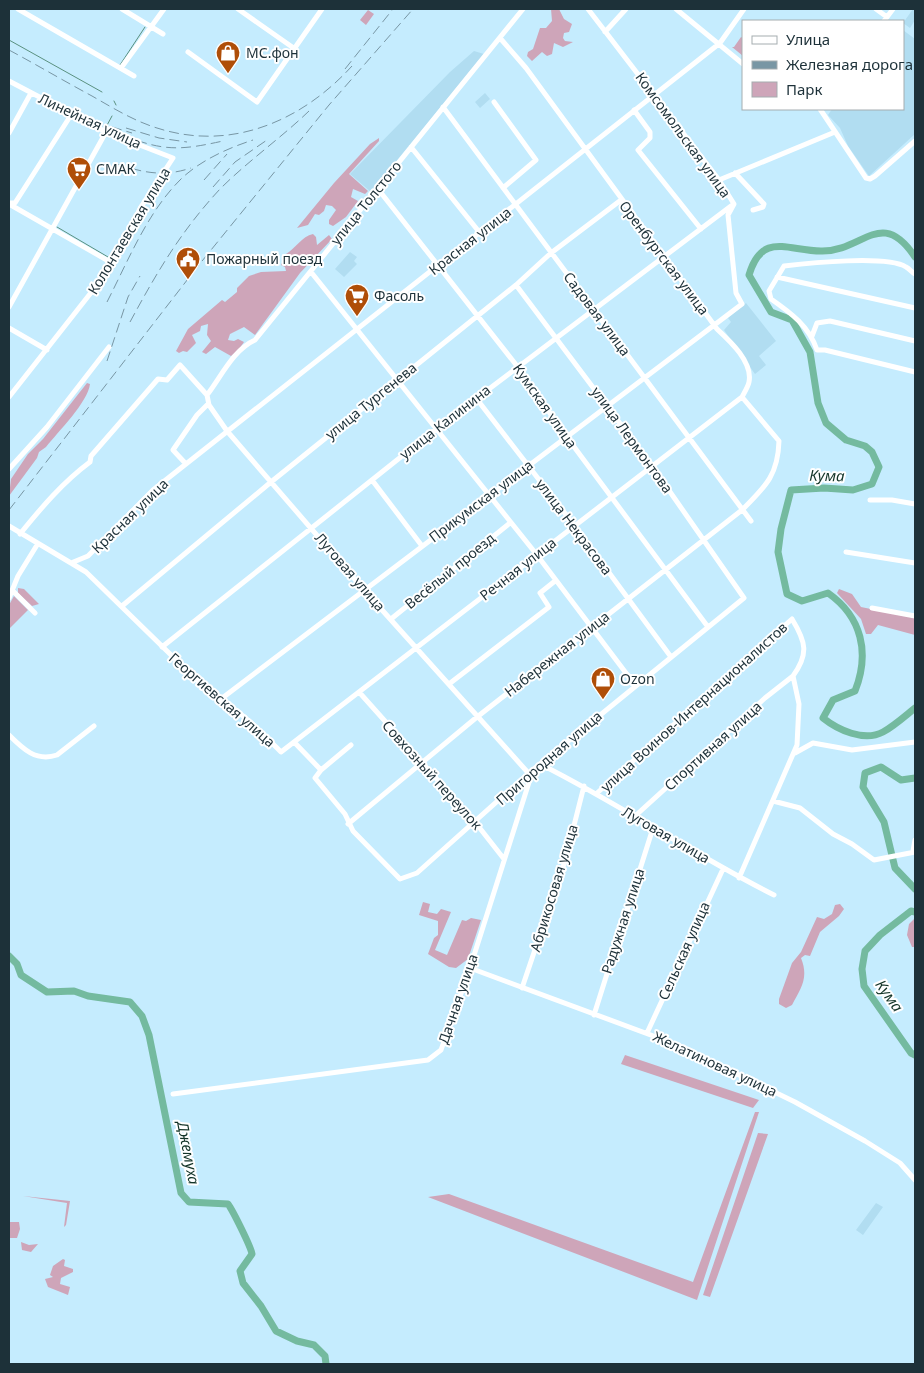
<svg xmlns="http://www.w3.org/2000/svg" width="924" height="1373" viewBox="0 0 924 1373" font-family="'Noto Sans',sans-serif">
<rect width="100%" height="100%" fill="#c5ecfe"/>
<path fill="#b1ddf1" d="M913,9h2v11l-5,8 -7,-5z
M903,30l12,9v95l-46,42 -21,-30 -8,-18 -12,-13 4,-6h71z
M474,51l10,3 -113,138 -21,-18 100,-102z
M485,93l5,6 -10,9 -5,-6z
M350,252l7,5 -3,4 3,3 -13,13 -9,-8z
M746,303l30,38 -17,15 7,9 -11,9 -31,-44 7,-8 -3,-4z
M876,1203l7,4 -20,28 -7,-5z"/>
<path fill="#cea5b9" d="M551,9h8l5,10 8,5 -3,8 -5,1 -1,5 2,3 8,1 -10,5 -9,-4 -2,11 -5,2 -5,-4 -10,9 -5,-5 1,-4 5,-3 7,-21h6l6,-7z
M368,10l6,4 -8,11 -6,-5z
M741,37l2,1v18l-11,-9h2z
M379,138v3l-30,33 19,17 -3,3 -12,-5 -2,8 7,4 -12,16 -13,9 -4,-2v-4l7,-10 -4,-4 -6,-1 -2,6 -5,4 -4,-1 -7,11 -11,3 37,-45 36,-39z
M313,234l3,3 1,8 12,-10 3,4 -32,34 -45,62 -11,-8 -14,7 -2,6 6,1 4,-2 6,3 -7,10 -6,4 -16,-9 -9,7 -4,-2 9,-11 -4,-6 1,-11 -7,2 -1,5 -8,4 4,8 -9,9 -4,-1 -4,2 -3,-2 12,-22 34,-29 3,2 12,-10v-4l12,-12 12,-4 25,-1 -1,-4 -4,-2 5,-11c9,-5 16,-18 27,-20z
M87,383l3,1c-2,18 -32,48 -44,63l-7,5 -2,6 -28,38 2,-17 17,-25 15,-15z
M18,588l6,1 15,15 -7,2 -14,-13z
M839,589l13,5 9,13 54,11v17l-37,-10 -7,9h-5l-5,-15 -24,-26z
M14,596l14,14 -19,19v-24z
M423,902l7,2 -2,8 9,2 4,-5 10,3 -16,38 12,5 15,-35 4,1 5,-3 10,2 -13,39 -12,9 -7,-1 -21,-13 6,-16 4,-3v-14l-19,-6z
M840,904l4,5 -5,7 -19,16 -10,24 -5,-1 -4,3c8,20 0,30 -9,47l-6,3 -7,-4v-5l13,-36 9,-11 16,-35 7,2 8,-5 3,-9z
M915,918v29h-3l-5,-12 2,-11z
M625,1055l134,45 -6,8 -132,-44z
M755,1112h4l-62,188 -269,-103 21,-3 244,88z
M758,1133l10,1 -58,163 -7,-2z
M23,1196l47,5 -4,24 -2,2 3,-24z
M9,1222h10l1,7 -3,9h-8z
M21,1242l8,3 9,-1 -7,8 -9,-2z
M63,1259l2,1 -1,6 9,3v3l-12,6 -1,6 10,3 -2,8 -20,-8 -3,-8 8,-2 -3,-2 3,-9z"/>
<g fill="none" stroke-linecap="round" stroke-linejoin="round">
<path stroke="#5a9180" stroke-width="1" d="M9,40l93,52
M120,65l25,-38
M114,101l2,4
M105,129l7,-13
M57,227l51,30"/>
<path stroke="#74ba9f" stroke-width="7" d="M915,257c-34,-51 -52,-5 -94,-6 -33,0 -59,-20 -72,24l22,37 21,8 18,32 8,51 8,20 20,17 19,6 7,6 7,15 -7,17 -19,6 -29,-2 -33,2 -10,39 -3,23 9,42 15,7 26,-8c34,24 42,60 27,98l-22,9 -10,18c15,12 41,24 60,14 11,-6 22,-16 32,-24
M915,778l-14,2 -20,-13 -16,6 -2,14 21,35 11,46 20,21
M915,912l-4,-1 -31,24 -15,16 -3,18 2,17 47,67 4,2
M9,956l8,8 4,11 26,17 27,-1 14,5 42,6 12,14 7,19 32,158 8,9 39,2c5,7 23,43 24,50l-12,17 3,12 18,23 15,25 21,10 17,4 11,11 1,8"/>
<path stroke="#fff" stroke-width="5" d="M18,9l116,67
M122,9l41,25
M238,9l57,40
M676,9l67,55
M876,9l11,8
M884,21l9,-12
M605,32l21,-23
M188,52l69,50 65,-93
M121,68l43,-59
M9,81l97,51 67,26 -32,49 -33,64 -99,126
M494,102l42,58 -33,28
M443,107l308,414
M820,109l46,69 4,1 5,-3 40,-35
M634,110l16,22v6l-12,12 63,79
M9,133l22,-40
M411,147l69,86
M735,173l29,31 -1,3 -10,3
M719,180l116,-48
M378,189l139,177 49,70 142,191
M9,203h6l56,-88
M9,204l103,59
M311,272l226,283 98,130
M915,274c-4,-2 -5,-5 -9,-7 -19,-12 -97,-4 -122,-1l-15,25 2,8c20,14 38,27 46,51h8l90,22
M777,277l138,31
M9,307l97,-175
M9,328l38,22
M812,336l5,-13 13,-2 85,20
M207,395c14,-18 26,-45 48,-55l268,-331
M476,398l98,127 97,132
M186,464l-13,-14 24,-35 11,-11
M9,469l38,-42 62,-80
M372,480l50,66
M870,500h22l23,4
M9,526l77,46 125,122c27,14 49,37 70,58l13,-10 27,28 -6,8 30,36 8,17 47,48 17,-6 112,-100 215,-175 -92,-132 -136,-181
M20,534c21,-26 43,-52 70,-72l1,-6 67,-77 9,1 13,-15 27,30 2,10 18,26 138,160 166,185 -61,192 -29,82 -13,10 -255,34
M846,552l69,11
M71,563l17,-7 65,-66 567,-447 24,-34
M12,590l23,23
M9,598l9,-22 19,-31
M122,606l149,-124 245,-197 35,-32 70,-53
M872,608l43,8
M391,619l119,-96
M162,647l274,-218 295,-223
M449,684l100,-77 -9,-14 15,-12
M359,692l116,130 29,37
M221,699l521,-395 -6,-11 -8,-78 6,-11 -15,-24 -131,-171
M9,735c14,14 27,27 48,20l37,-29
M294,742l448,-345
M795,753l18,-10 39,7 63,-8
M540,764c80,40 154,91 234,131
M321,770l30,-25
M596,794l196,-175c14,23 17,35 1,57l6,28 -2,41 -58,133
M773,801l27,7 33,26 19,10 22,16 41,-8
M634,817l131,-119 28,-22
M348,824l129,-107 265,-207c24,-24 36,-35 37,-69l-37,-44c2,-4 6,-10 7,-15 4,-20 -19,-41 -32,-53l-191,-261 -26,-30
M913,851l2,-11
M470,968l205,76 120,58 70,39 35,22 15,17
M522,988l43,-127 19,-75
M594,1015l59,-187
M647,1033l76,-164"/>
<path stroke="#7896a4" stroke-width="1" stroke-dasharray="10 5" stroke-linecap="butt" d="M9,50c28,15 55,31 83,46 21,12 42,25 65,32 74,24 145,-7 195,-62
M345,69l48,-60
M112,127l20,6
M126,128l33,10 28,4
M123,135c41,17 59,15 100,6
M117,164c27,9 47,13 74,4
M204,180l23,-26
M213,187l22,-25 32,-22
M107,302c21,-41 40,-89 73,-122 19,-19 48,-32 73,-40
M130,322c27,-50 51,-91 90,-133 28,-28 61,-51 89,-78
M107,361l21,-64 12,-21
M9,510l189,-244 131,-161 84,-96"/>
</g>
<defs>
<symbol id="shop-pin" viewBox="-11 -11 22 30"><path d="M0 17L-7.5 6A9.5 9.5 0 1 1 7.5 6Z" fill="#af4e08" stroke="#fff"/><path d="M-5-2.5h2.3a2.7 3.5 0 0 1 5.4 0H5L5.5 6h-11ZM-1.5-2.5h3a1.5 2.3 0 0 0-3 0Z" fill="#fff"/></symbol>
<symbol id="supermarket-pin" viewBox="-11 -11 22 30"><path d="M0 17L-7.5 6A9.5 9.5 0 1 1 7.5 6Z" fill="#af4e08" stroke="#fff"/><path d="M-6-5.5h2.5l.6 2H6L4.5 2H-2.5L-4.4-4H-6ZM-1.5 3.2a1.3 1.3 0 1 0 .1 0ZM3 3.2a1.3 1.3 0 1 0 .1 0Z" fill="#fff"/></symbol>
<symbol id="civic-pin" viewBox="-11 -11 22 30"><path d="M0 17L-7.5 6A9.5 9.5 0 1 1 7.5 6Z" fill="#af4e08" stroke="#fff"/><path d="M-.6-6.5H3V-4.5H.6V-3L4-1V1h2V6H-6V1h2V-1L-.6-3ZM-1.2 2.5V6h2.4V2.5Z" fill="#fff"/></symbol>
</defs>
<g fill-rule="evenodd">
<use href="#shop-pin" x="214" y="39" width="28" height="38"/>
<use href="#supermarket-pin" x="65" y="155" width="28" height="38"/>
<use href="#civic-pin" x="174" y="245" width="28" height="38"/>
<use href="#supermarket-pin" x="343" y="282" width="28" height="38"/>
<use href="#shop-pin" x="589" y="665" width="28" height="38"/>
</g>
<g text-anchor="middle" stroke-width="4" stroke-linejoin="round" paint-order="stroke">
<g font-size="14" fill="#1d3139" stroke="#fff" text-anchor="start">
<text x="246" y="58">МС.фон</text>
<text x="96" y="174">СМАК</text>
<text x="206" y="264">Пожарный поезд</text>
<text x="374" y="301">Фасоль</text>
<text x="620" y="684">Ozon</text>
</g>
<g font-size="14" fill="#1d3139" stroke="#fff">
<text transform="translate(90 121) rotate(25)" y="5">Линейная улица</text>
<text transform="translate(683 135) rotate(54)" y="5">Комсомольская улица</text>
<text transform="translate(366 203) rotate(-51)" y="5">улица Толстого</text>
<text transform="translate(129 231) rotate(-59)" y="5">Колонтаевская улица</text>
<text transform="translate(470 241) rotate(-38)" y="5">Красная улица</text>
<text transform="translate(664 258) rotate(53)" y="5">Оренбургская улица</text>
<text transform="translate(597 314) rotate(53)" y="5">Садовая улица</text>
<text transform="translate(371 401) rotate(-39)" y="5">улица Тургенева</text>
<text transform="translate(545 406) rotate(55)" y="5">Кумская улица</text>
<text transform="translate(445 422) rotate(-38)" y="5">улица Калинина</text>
<text transform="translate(632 440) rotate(54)" y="5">улица Лермонтова</text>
<text transform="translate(481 501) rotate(-37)" y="5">Прикумская улица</text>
<text transform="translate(130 516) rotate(-44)" y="5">Красная улица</text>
<text transform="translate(574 527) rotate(53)" y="5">улица Некрасова</text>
<text transform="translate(518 569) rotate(-38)" y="5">Речная улица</text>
<text transform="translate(450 571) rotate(-39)" y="5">Весёлый проезд</text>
<text transform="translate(350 572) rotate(49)" y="5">Луговая улица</text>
<text transform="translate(557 654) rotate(-38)" y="5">Набережная улица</text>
<text transform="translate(222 700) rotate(41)" y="5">Георгиевская улица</text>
<text transform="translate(694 707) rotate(-42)" y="5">улица Воинов-Интернационалистов</text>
<text transform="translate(713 746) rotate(-42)" y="5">Спортивная улица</text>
<text transform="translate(549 758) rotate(-41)" y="5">Пригородная улица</text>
<text transform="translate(432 775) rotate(48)" y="5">Совхозный переулок</text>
<text transform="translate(666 835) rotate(30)" y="5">Луговая улица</text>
<text transform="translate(554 888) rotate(-73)" y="5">Абрикосовая улица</text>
<text transform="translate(623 921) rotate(-72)" y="5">Радужная улица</text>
<text transform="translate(684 951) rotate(-66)" y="5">Сельская улица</text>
<text transform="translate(458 999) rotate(-71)" y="5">Дачная улица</text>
<text transform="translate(715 1064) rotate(25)" y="5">Желатиновая улица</text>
</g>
<g font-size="15" font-style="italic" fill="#133428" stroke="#fff">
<text transform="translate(827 476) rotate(1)" y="5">Кума</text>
<text transform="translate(889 996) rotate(55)" y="5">Кума</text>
<text transform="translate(188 1153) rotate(79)" y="5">Джемуха</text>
</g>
</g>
<rect width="924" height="1373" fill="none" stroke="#1d3139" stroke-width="20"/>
<rect x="742" y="20" width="162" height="90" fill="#ffffff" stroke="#a5adb0"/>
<rect x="752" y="36" width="25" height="8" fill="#ffffff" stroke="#a5adb0"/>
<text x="786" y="45" font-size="15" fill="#1d3139">Улица</text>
<rect x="752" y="61" width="25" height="8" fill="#7896a4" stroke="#a5adb0"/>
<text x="786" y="70" font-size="15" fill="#1d3139">Железная дорога</text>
<rect x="752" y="82" width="25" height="15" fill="#cea5b9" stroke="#a5adb0"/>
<text x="786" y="95" font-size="15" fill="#1d3139">Парк</text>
</svg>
